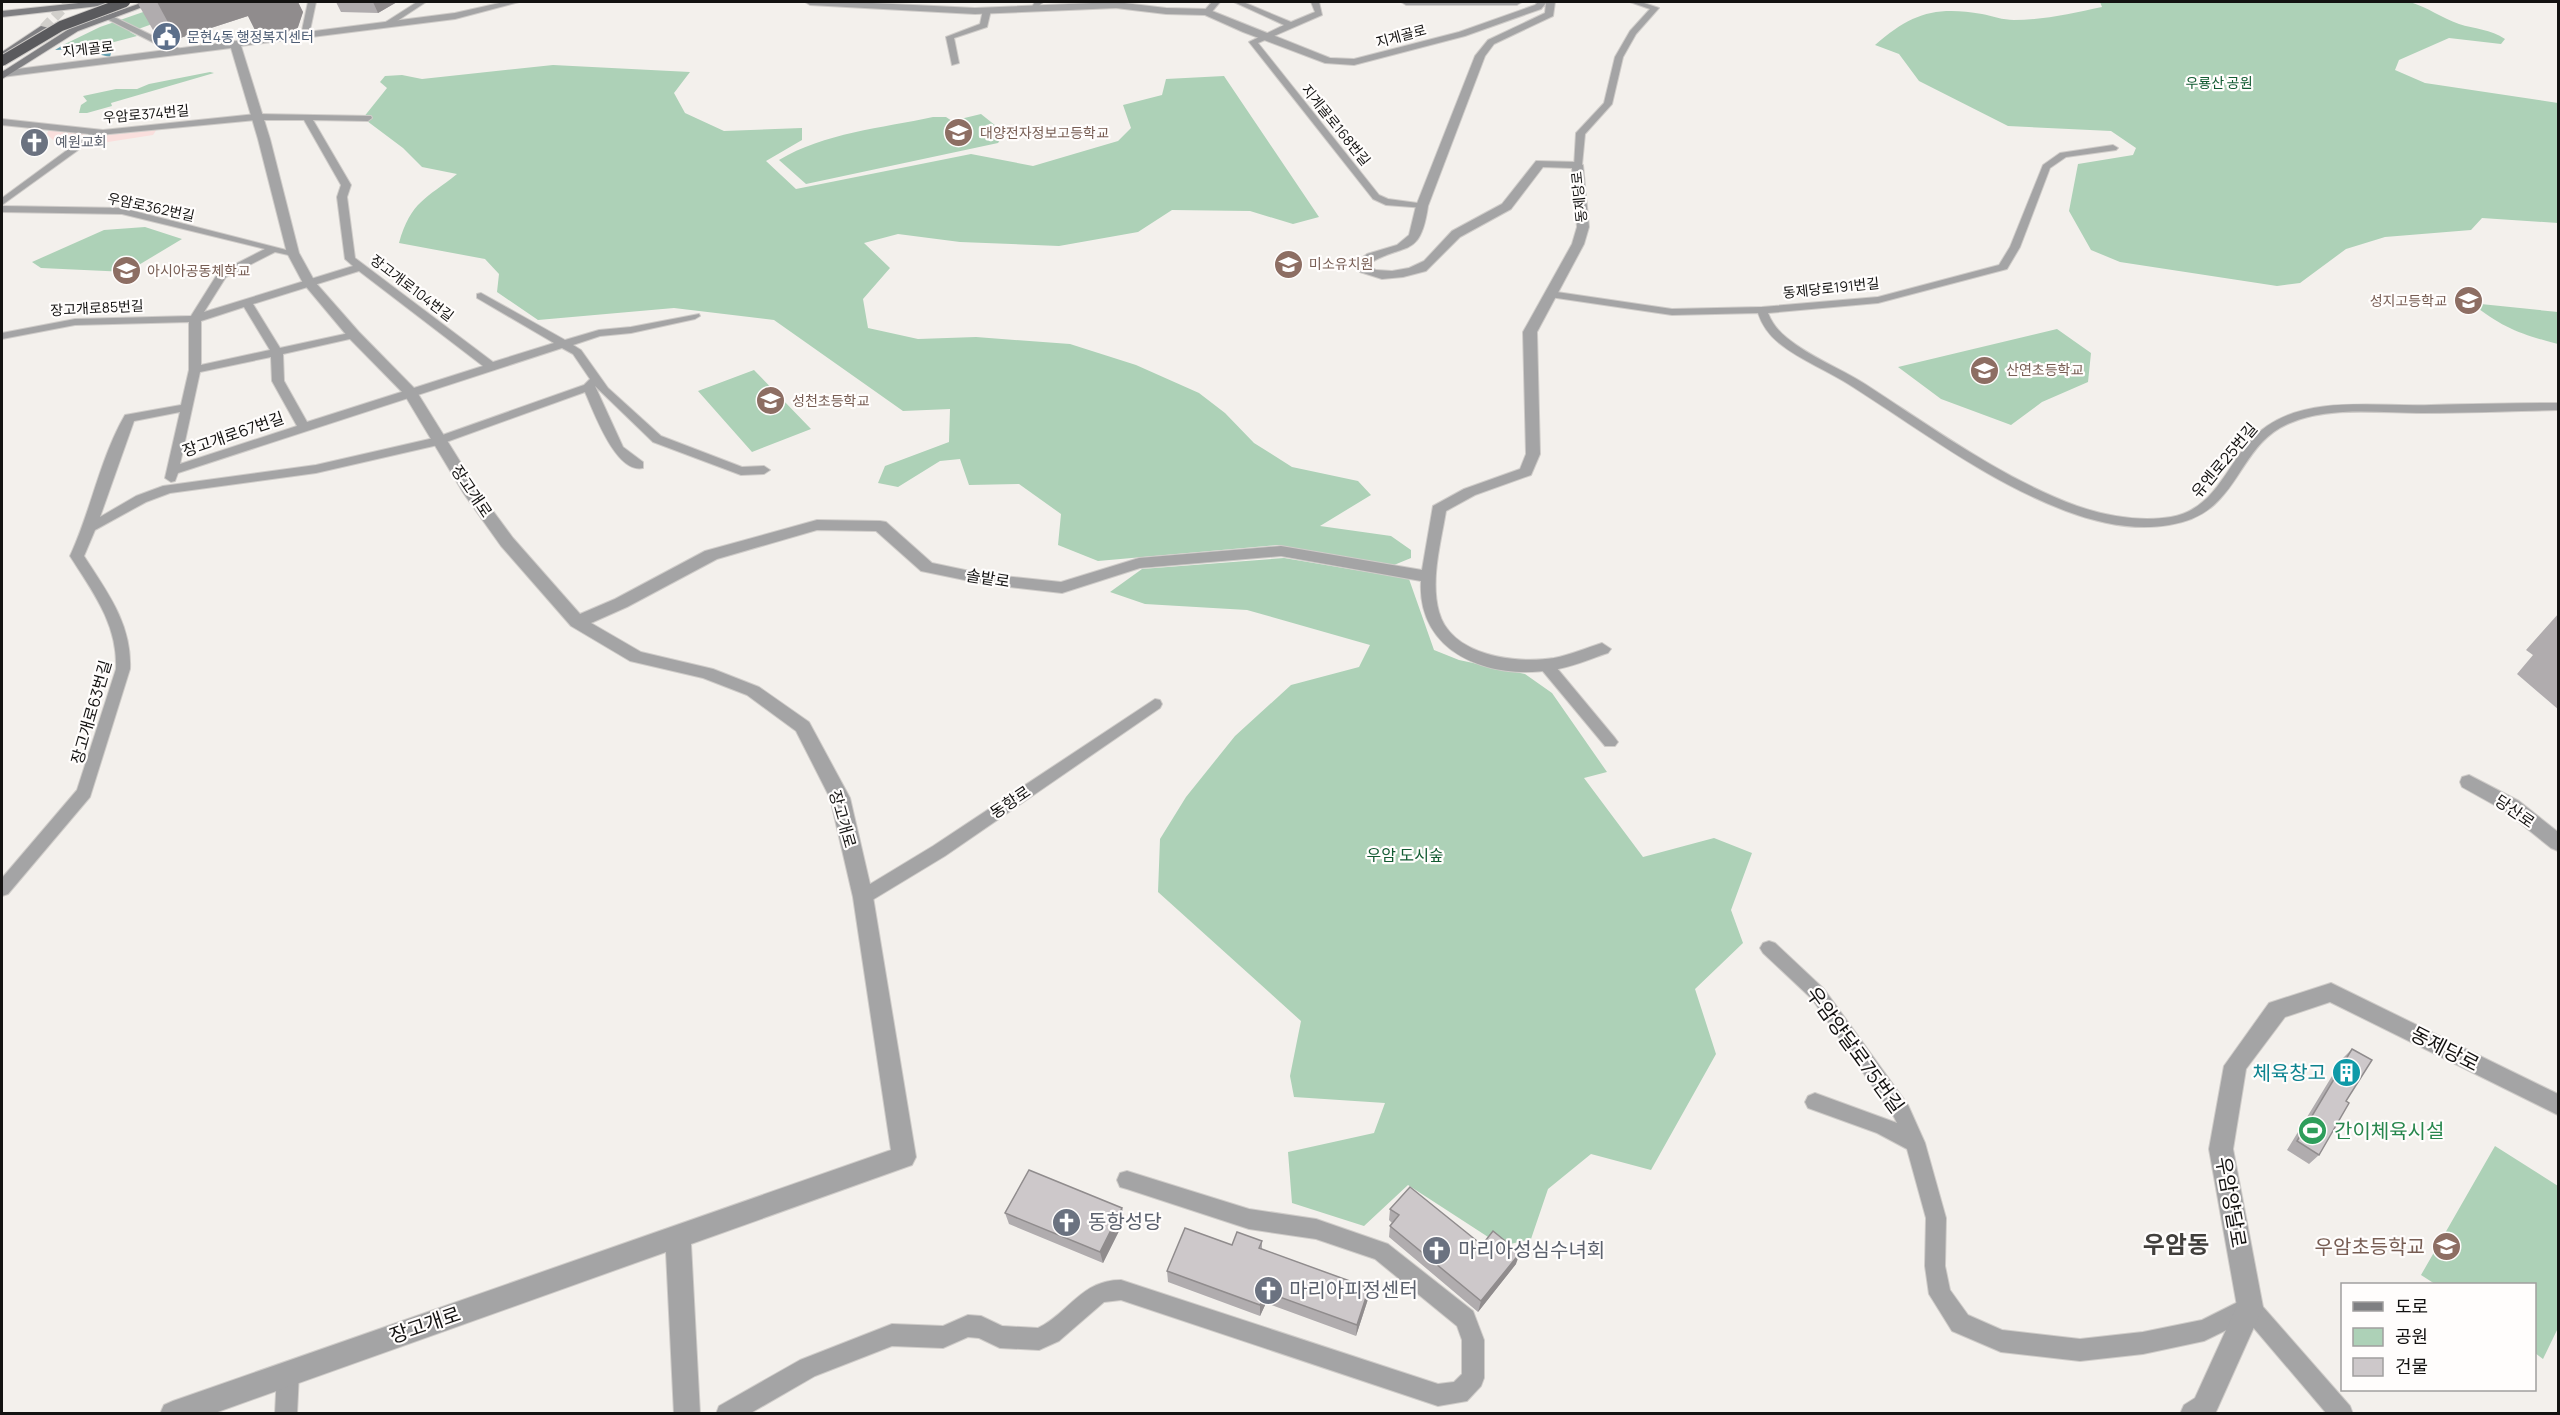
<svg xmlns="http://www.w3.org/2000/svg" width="2560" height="1415" viewBox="0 0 2560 1415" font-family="Manrope,'Noto Sans KR',sans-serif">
<rect width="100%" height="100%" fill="#f3f0ec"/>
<path fill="#fadfdd" d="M49,129l44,6 64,-6 -4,6 -77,12 -22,-6 -7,-7z"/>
<path fill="#add1b7" d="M2100,2h310c17,5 32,16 49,22 15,5 32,5 46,15l-4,5 -52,-6 -50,22 -4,10 30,13 133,20v120l-76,-5 -11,12 -86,7 -39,12 -46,34 -23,3 -157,-24 -29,-12 -22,-39 9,-47 55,-9 3,-7 -25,-17 -103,-5 -89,-45 -20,-27 -24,-9c36,-31 59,-39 107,-31 10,2 21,6 32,6 30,0 59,-7 88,-13z
M146,11l9,12 -25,9 7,4 -42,11 -7,-4 -23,1 35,-17z
M553,65l137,7 -16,21 11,20 39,18 78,-3v12l-36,21 30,28 175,-35 62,12 85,-25 13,-13 -8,-23 39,-10 4,-16 58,-3 95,141 -26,7 -43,-13 -78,-1 -34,22 -79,14 -99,-4 -62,-8 -34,9 26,25 -27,31 5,29 50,11 58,-2 94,7 66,21 63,28 26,20 29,30 38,24 66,14 13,14 -51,31 71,10 20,14v8l-17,7 -117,-20 -179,16 -40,-16 3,-31 -42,-30 -50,1 -9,-26 -20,2 -42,26 -20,-4 7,-17 64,-24 1,-33 -47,2 -129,-91 -100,-12 -136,12 -41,-28 2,-18 -14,-15 -86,-16c12,-42 27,-44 58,-69l-35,-7 -19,-19 -40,-30 24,-30 -7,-6 5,-6 17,-1 20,4z
M210,72l4,1 -103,30 1,3 -25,7h-8l2,-8 6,-4 -4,-5 33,-7h21l12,-5z
M981,114l20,16 -7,2 7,7 -3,4 -192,41 -27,-24c45,-27 103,-32 154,-43h13l6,4z
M145,227l37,12 -55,33 -86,-4 -9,-6 72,-32z
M2471,303l87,9v32c-38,-10 -55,-16 -87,-41z
M2057,329l34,24 -3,29 -46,20 -31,23 -70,-26 -43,-32z
M754,370l57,59 -59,23 -54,-61z
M1284,558l125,21 25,71 25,10 66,14 27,19 55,79 -23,6 59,79 71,-19 38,15 -21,57 12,33 -48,46 21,65 -65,116 -60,-16 -43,35 -17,50 -29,7 -94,-61 -44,41 -72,-23 -4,-51 86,-19 11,-30 -91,-6 -4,-21 11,-55 -143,-129 2,-53 26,-42 49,-61 56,-51 68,-18 11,-22 -123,-35 -102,-6 -35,-12 32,-23z
M2495,1146l63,40v142l-15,31 -8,-6 -1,-69h-99l-14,-9z"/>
<path fill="#65a0b1" d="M88,43l23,10 -1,4 -33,-8 -22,1 10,-6z"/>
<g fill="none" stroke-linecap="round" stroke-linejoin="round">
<path stroke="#d1cfcb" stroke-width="10" stroke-dasharray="10 5" stroke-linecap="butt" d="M44,28l25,-26"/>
<defs>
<path id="minor" d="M308,2h8l-7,33 -4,2 -4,-2z
M417,2h9l-38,25 -7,-2z
M1035,2h8l-8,8 -4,-2z
M1212,2h8l-10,12h-6l-1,-2z
M1234,2h9l48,20 24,-10 -4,-10h8l3,13 -64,28 121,152 9,4 37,5v4l-39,-3 -13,-6 -124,-157 35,-17z
M1630,2h11l18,6 -23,26 -13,23 -11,47 -27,30 -3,31 -8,2 2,-34 28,-30 11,-46 15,-26 20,-22z
M987,8l4,2 -4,17 -33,11 5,25 -7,2 -6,-28 34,-13 3,-14z
M110,15l70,34 1,2 -7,2 -67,-34 -1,-2z
M257,114l114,2 1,2 -4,3 -55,-1 38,65 -4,12 8,61 138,104 61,-19 -77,-45v-4l4,-1 84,47 34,-10 32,-3 68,-13 1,2 -5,3 -64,14 -31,3 -27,9 8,5 27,38 53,48 81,31 22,-1 6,4 -6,4 -23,1 -88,-33 -58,-56 28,61 20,15v6c-27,6 -49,-56 -58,-76l-147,53 -122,28 -146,20 -24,9 -51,28 -11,26c23,36 48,68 46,113l-40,128 -82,97 -6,2v-18l75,-88 39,-121c2,-44 -23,-77 -46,-113 21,-45 30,-98 55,-141l56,-10 8,-35v-48l-114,3 -73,14v-6l73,-14 116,-3 27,-43 47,-24 -143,-35 -120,-2v-6l120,2 176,45 -5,3 -18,-4 -49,25 -22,35 149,-46 -8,-7 -8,-62 4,-12 -37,-65h-47l-158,15 -97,70v-7l87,-64 -87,-9v-6l101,11zM359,271l124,95 -176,56 -23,-41 -1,-27 71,-16 6,-3 -6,-3 -74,16 -27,-44zM244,307l26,43 -69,15v-44zM562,348l11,6 17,25 -6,6 -150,53 -118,27 -153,21 -27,10 -36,21 34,-96 46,-9 -15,66 6,4 4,-1 3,-8zM271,357l1,24 25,45 -117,38 20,-92z
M2113,145l5,3 -2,2 -50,7 -16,11 -30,79 -13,22 -129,34 -110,10c4,10 10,18 19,25 23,19 53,30 78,46 68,44 136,94 212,122 29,10 63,16 94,11 51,-9 57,-65 96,-91 45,-31 112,-19 164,-21 42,-1 85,-2 127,-2v7c-45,1 -91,3 -136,3 -43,0 -92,-7 -132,10 -56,23 -48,91 -121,102 -34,6 -71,-2 -103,-14 -77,-29 -144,-80 -213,-124 -24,-16 -52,-26 -74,-44 -10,-8 -17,-18 -21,-30l-86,2 -122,-18 -5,-3 5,-3 122,18 90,-2 116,-10 121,-32 11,-18 33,-82 17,-12z
M1546,660l5,1 64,77 3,4 -3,4h-10l-64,-77 -2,-4 2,-4z
M1155,699l5,1 2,4 -2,4 -215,148 -76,46 -6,2 -6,-2 -2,-5 2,-5 76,-46z
M1769,941l6,2 49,46 84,116 17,38 21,75 -1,48 5,24 18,25 34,15 78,9 63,-7 59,-12 48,-24 7,4 93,106 3,8h-26l-80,-94 -43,21 -61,13 -63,7 -79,-9 -49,-21 -23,-37 -4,-28 1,-48 -19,-69 -30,-16 -69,-25 -3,-6 3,-6 7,-3 82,30 -3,-6 -82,-118 -49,-46 -3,-5 3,-5z
M1127,1171l122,38 67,10 72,25 85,67 11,29v38l-3,8 -14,15 -29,5 -317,-106 -17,2 -45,39 -20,9 -39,-2 -21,-10 -11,-1 -25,11 -51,-2 -77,30 -66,38h-33l3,-8 81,-46 92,-36 51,2 25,-11 13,1 21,10 36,2c31,-15 43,-48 83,-48l317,104 16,-2 8,-8v-34l-5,-14 -82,-67 -59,-20 -67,-10 -122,-40 -7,-2 -3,-7 3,-7z
M288,1362l8,3 3,8 -2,41h-22l2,-41 3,-8z"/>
<path id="tertiary" d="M504,2h15l-64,17 -214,27 29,93 29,114 16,29 44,50 56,57 64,103 34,46 67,76 35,-15 90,-48 112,-31 63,1 6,1 46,41 52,11 77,8 78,-24 142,-12 141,24 11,-64 31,-17 56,-20 6,-15 -3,-122 49,-88 5,-17 -5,-59 -29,-1 -32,42 -51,28 -34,34 -23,6 -21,2 -22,-7 -6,-8 13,-10 30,-9 12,-10 7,-29 59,-150 13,-16 57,-27 1,-10 -5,6 -76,27 -111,29 -29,-2 -82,-31 -38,-17 -39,-1 -50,-6 -141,6 -165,-9 -5,-3h47l123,6 141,-6 50,6 41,1 123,49 24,1 105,-27 76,-27 3,-3h17l-2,14 -59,28 -9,12 -57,150c-8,55 -24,35 -61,59l9,5 16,1 17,-3 15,-7 28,-30 50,-27 34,-43 41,1 6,3 6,62 -5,17 -47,88 3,122 -9,21 -56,20 -29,16c-5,31 -16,69 -7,101 12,44 77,52 115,46 16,-3 32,-10 48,-15l9,6 -3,4c-19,6 -37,15 -57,17 -62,10 -134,-17 -130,-89l-140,-25 -141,12 -78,25 -78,-9 -63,-13 -45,-40 -59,-1 -100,29 -90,48 -36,16 50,29 72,17 46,18 50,35 41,76 23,99 43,260 -4,8 -221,79 9,170h-26l-8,-162 -454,162h-52l4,-9 9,-4 718,-251 -38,-253 -23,-99 -34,-67 -49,-36 -44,-17 -73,-17 -59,-35 -70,-80 -37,-52 -60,-100 -55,-56 -46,-55 -16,-30 -29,-114 -27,-91 -229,29v-6l453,-58z
M1401,2h121l-5,3h-111z
M2469,775l50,26 39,31v19l-7,-3 -46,-37 -43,-24 -2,-5 2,-5z
M2331,983l227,111v21l-228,-113 -45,15 -39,52 -13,80 30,158 -48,107h-35l4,-9 11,-7 42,-92 -28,-157 15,-83 45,-63z"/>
<path id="secondary" d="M88,2h25l-5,3 -106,12v-6z
M144,2h12l-78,29 -76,48v-7l70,-45z
M41,26l8,2 -47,31v-7z"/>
</defs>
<use href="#minor" stroke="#cfccc9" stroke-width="2"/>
<use href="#tertiary" stroke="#cfccc9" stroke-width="2"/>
<use href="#secondary" stroke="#cfccc9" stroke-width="2"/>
<use href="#minor" fill="#a4a4a5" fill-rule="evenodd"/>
<use href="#tertiary" fill="#a4a4a5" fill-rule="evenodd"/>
<use href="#secondary" fill="#7f7f82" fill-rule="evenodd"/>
<defs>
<path id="trunk-bridge" d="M2,61l59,-35 64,-24"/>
</defs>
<use href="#trunk-bridge" stroke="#cfccc9" stroke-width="12" stroke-linecap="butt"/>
<use href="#trunk-bridge" stroke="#5a5a5d" stroke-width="10"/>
</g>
<path fill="#b0acae" d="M137,2h161l5,10 -6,18 -39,6 -10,-20 -71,23 -24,-9z
M336,2h61l-19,11 -37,-1z
M2559,613v97l-42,-36 16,-19 -7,-5z
M2352,1049l-6,52 -27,54 -10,9 -22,-14 56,-92z
M1390,1209l92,36 34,19 -38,48 -89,-75 1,-11 2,-3 -3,-3z
M1005,1213l120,6 -22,44 -94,-39z
M1262,1241v8l107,39 -1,11 -12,37 -90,-33 -6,13 -92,-34 -1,-11 65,-26z"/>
<path fill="#908c8d" d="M157,2h141l5,10 -6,18 -39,6 -10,-20 -71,23z
M373,2h24l-19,11z
M1122,1208l3,11 -22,44 -3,-11z
M1520,1253l-4,11 -38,48 3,-11z
M1369,1288l-1,11 -12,37 1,-11z
M1266,1292v11l-6,13v-11z"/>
<path fill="#cdc8ca" stroke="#908c8d" stroke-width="1.5" d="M2352,1049l20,11 -26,41 3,2 -30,52 -22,-14z
M1029,1170l93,38 -22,44 -95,-39z
M1410,1187l72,58 11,-14 27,22 -39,48 -91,-75 9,-11 -9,-6z
M1185,1228l47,17 5,-13 25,9 -3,7 110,40 -12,37 -91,-33 -6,13 -93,-34z"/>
<defs>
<symbol id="civic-disc" viewBox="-11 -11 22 22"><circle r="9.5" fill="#5c6f8a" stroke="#fffdfc"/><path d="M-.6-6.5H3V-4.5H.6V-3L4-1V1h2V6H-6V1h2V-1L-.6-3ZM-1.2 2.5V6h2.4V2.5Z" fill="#fff"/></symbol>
<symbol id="school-disc" viewBox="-11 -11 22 22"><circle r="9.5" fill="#8d6e63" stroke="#fffdfc"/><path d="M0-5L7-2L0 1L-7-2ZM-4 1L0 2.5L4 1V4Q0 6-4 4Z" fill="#fff"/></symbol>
<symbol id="church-disc" viewBox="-11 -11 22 22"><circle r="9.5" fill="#6b7280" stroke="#fffdfc"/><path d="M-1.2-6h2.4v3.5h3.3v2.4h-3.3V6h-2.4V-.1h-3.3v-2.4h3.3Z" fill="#fff"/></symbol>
<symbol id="building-disc" viewBox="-11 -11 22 22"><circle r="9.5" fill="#0f9aa8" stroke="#fffdfc"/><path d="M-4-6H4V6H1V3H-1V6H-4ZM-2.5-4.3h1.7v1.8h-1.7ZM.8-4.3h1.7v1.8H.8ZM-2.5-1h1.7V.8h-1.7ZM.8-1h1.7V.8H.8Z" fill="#fff"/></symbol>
<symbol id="stadium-disc" viewBox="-11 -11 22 22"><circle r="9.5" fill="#2e9e5b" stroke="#fffdfc"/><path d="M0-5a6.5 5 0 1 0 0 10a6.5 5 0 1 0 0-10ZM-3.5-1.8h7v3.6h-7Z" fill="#fff"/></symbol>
</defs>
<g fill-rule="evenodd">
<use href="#civic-disc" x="150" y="20" width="33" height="33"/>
<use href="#school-disc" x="942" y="116" width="33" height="33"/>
<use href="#church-disc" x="18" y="126" width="33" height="33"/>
<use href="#school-disc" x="1272" y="248" width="33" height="33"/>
<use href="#school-disc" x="110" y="254" width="33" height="33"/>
<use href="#school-disc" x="2452" y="284" width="33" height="33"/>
<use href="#school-disc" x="1968" y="354" width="33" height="33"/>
<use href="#school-disc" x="754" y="384" width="33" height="33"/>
<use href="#building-disc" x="2330" y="1056" width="33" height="33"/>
<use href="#stadium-disc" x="2296" y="1114" width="33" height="33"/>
<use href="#church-disc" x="1050" y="1206" width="33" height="33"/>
<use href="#school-disc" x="2430" y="1230" width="33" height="33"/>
<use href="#church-disc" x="1420" y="1234" width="33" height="33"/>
<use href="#church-disc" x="1252" y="1274" width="33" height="33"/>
</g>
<g text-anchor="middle" stroke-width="4.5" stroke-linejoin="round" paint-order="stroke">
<g font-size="14" fill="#131211" stroke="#fffdfc">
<text transform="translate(1401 36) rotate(-15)" y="5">지게골로</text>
<text transform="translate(88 49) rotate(-7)" y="5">지게골로</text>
<text transform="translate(146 114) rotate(-5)" y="5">우암로374번길</text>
<text transform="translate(1336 125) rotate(51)" y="5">지게골로168번길</text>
<text transform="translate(1579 197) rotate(-96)" y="5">동제당로</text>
<text transform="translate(151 207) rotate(12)" y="5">우암로362번길</text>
<text transform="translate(412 288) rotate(37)" y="5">장고개로104번길</text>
<text transform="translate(1831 288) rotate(-6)" y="5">동제당로191번길</text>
<text transform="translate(97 308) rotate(-3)" y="5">장고개로85번길</text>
</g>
<g font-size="14" fill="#4e5e75" stroke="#fffdfc" text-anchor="start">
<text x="187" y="42">문현4동 행정복지센터</text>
</g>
<g font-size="14" fill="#125b32" stroke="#fffdfc">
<text x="2219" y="88">우룡산 공원</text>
</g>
<g font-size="14" fill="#785e54" stroke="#fffdfc" text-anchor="start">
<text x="980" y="138">대양전자정보고등학교</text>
<text x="1309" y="269">미소유치원</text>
<text x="147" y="276">아시아공동체학교</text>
<text x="2447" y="306" text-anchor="end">성지고등학교</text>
<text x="2006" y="375">산연초등학교</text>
<text x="792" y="406">성천초등학교</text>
</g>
<g font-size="14" fill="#5b616d" stroke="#fffdfc" text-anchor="start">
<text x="55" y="147">예원교회</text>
</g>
<g font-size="16" fill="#131211" stroke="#fffdfc">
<text transform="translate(233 434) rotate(-19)" y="6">장고개로67번길</text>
<text transform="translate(2224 460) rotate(-50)" y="6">유엔로25번길</text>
<text transform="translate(472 491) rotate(56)" y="6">장고개로</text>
<text transform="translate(988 578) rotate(9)" y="6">솔밭로</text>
<text transform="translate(91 712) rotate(-74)" y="6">장고개로63번길</text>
<text transform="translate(1010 802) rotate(-34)" y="6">동항로</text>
<text transform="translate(2515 811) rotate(35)" y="6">당산로</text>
<text transform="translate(843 819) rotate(74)" y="6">장고개로</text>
</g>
<g font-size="16" fill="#125b32" stroke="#fffdfc">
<text x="1405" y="861">우암 도시숲</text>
</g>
<g font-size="20" fill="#131211" stroke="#fffdfc">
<text transform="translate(2445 1049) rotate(27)" y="7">동제당로</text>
<text transform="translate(1855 1050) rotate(54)" y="7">우암양달로75번길</text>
<text transform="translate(2231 1202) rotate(80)" y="7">우암양달로</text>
<text transform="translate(425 1325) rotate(-19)" y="7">장고개로</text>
</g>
<g font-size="20" fill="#0d838f" stroke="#fffdfc" text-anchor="end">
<text x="2326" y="1080">체육창고</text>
</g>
<g font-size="20" fill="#27864d" stroke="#fffdfc" text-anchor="start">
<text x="2334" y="1138">간이체육시설</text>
</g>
<g font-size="20" fill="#5b616d" stroke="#fffdfc" text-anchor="start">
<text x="1088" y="1229">동항성당</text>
<text x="1458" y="1257">마리아성심수녀회</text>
<text x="1289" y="1297">마리아피정센터</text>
</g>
<g font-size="20" fill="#785e54" stroke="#fffdfc" text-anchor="end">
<text x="2425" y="1254">우암초등학교</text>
</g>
<g font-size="24" font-weight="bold" fill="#413f3c" stroke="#fffdfc">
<text x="2176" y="1253">우암동</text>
</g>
</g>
<rect width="2560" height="1415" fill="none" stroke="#131211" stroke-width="6"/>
<rect x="2341" y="1283" width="195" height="108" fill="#fffdfc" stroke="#a19f9e" stroke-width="1.5"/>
<rect x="2353" y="1302" width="30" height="9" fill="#7f7f82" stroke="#a19f9e" stroke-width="1.5"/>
<text x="2395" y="1313" font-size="18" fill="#131211">도로</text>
<rect x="2353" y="1328" width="30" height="18" fill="#add1b7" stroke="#a19f9e" stroke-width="1.5"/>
<text x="2395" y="1343" font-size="18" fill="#131211">공원</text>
<rect x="2353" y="1358" width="30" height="18" fill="#cdc8ca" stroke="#a19f9e" stroke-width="1.5"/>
<text x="2395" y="1373" font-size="18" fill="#131211">건물</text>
</svg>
